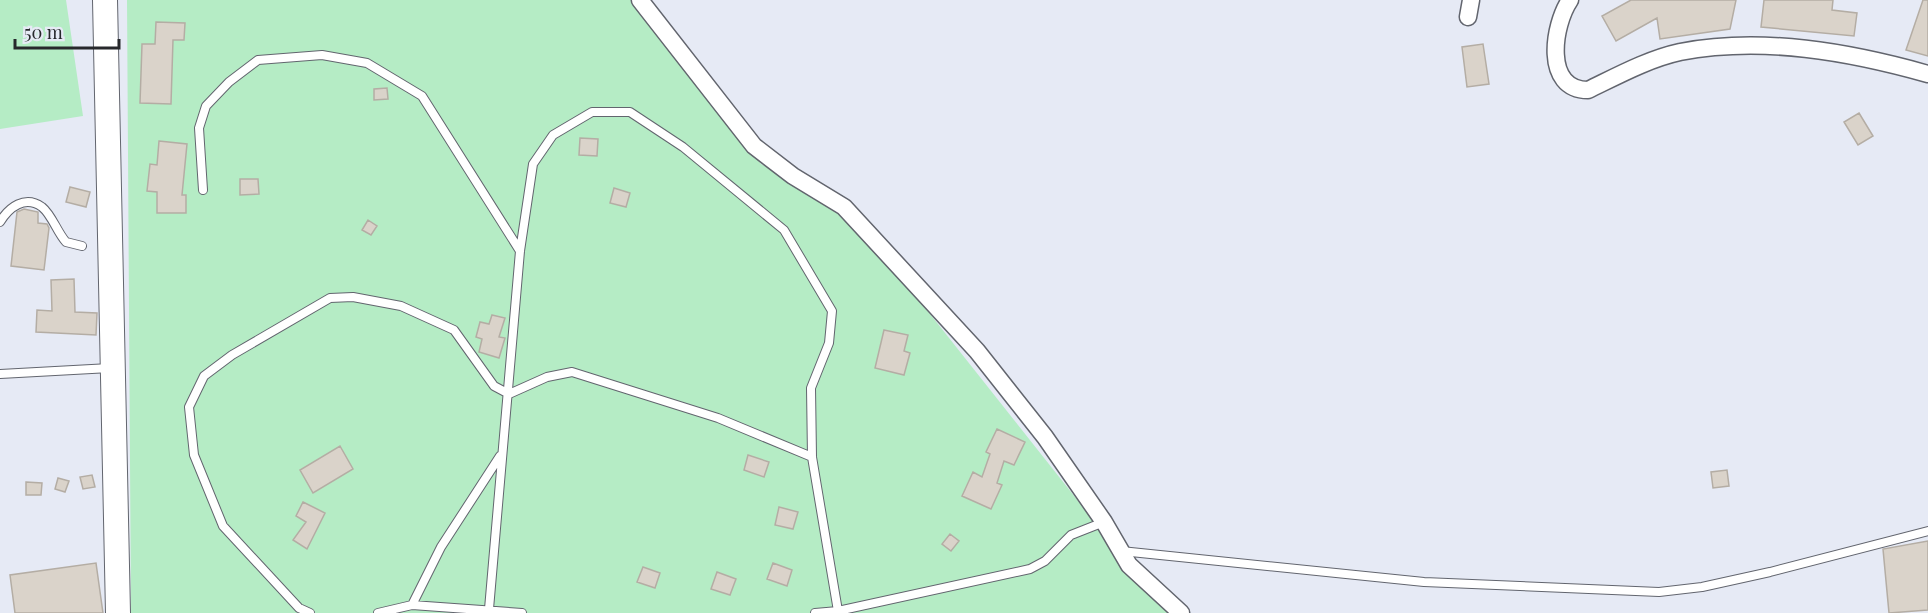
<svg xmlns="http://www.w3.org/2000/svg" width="1928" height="613" viewBox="0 0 1928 613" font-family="'Playfair Display',serif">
<rect width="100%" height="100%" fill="#e6eaf5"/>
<path fill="#b5ecc5" d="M0,0h66l17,116 -83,13z
M127,0h508l126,164 89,49 267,337 70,63h-1056z"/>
<path fill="#dad3ca" stroke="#b4ada4" stroke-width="1.5" d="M1631,0h105l-6,29 -70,10 -3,-21 -41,23 -14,-25z
M1764,0h69l-1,10 25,3 -3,23 -93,-9z
M1923,0h5v56l-22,-6z
M156,22l29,1 -1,17h-11l-2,64 -31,-1 2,-59h13z
M1483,44l6,40 -22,3 -5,-40z
M387,88l1,11 -14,1v-11z
M1859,113l14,23 -15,9 -14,-23z
M580,138l18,1 -1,17 -18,-1z
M159,141l28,3 -5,51h4v18h-29v-21l-10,-1 3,-27 7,1z
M240,179h18l1,15 -19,1z
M70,187l20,5 -4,15 -20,-5z
M614,188l16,5 -4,14 -16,-4z
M24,209l14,3v11l9,1 2,4 -5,42 -33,-4 6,-54z
M368,220l9,6 -6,9 -9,-5z
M74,279l1,33 22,1 -1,22 -60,-3 1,-22 15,1 -1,-31z
M492,315l13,3 -6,19 6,1 -6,20 -20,-6 3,-13 -6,-2 4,-15 9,2z
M884,330l24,5 -4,16 6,2 -6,22 -29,-7z
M997,429l28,13 -11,23 -10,-4 -7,22 5,2 -11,24 -29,-13 11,-24 9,5 8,-23 -4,-2z
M340,446l13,23 -40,24 -13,-23z
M748,455l21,7 -5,15 -20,-7z
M1727,470l2,16 -16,2 -2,-16z
M92,475l3,12 -12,2 -3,-12z
M58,478l11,3 -4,11 -10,-3z
M26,482l16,1 -1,12h-15z
M303,502l22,11 -18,36 -14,-9 13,-18 -10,-6z
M779,507l19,5 -5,17 -18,-4z
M950,534l9,7 -8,10 -9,-7z
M1928,541v69l-39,3 -6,-64z
M96,563l7,50h-88l-5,-38z
M773,563l19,7 -5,16 -20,-7z
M643,567l17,6 -5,15 -18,-6z
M717,572l19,7 -6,16 -19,-6z"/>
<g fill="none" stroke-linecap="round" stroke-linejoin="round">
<defs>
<path id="lane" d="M203,190l-4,-62 7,-22 23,-24 29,-22 64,-5 45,8 55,33 98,155
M0,222c9,-15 25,-27 42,-15 10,8 15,25 24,35l16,4
M0,374l110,-6
M1121,551l303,31 235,10 43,-5 68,-15 158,-41
M412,605l29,-58 59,-91
M489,609l31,-358 13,-87 20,-29 39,-23h38l53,35 101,83 48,81 -3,32 -18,45 1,69 26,154
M310,613l-11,-5 -76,-82 -29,-71 -5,-48 15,-31 28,-21 98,-57 23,-1 48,9 53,24 40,56 15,8 38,-17 25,-5 146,46 94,39
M378,613l34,-8 110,8
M815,613l23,-2 192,-42 15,-8 26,-26 33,-13"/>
<path id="street" d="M640,0l114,146 39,30 51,31 133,144 68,86 59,85 25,43 52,48
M1570,0c-17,25 -27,90 18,90 29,-14 60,-31 92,-38 82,-16 170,0 248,22
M1468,17l3,-17"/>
<path id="secondary" d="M105,0l13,613"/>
</defs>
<use href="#lane" stroke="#62656e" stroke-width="10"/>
<use href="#street" stroke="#62656e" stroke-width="19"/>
<use href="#secondary" stroke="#62656e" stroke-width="26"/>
<use href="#lane" stroke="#fff" stroke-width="8"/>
<use href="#street" stroke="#fff" stroke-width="16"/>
<use href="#secondary" stroke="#fff" stroke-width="24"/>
</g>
<path d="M15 39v9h104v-9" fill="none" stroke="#27282c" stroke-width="3"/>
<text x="24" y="39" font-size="18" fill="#27282c" stroke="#e6eaf5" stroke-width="4.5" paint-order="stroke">50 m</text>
</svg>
